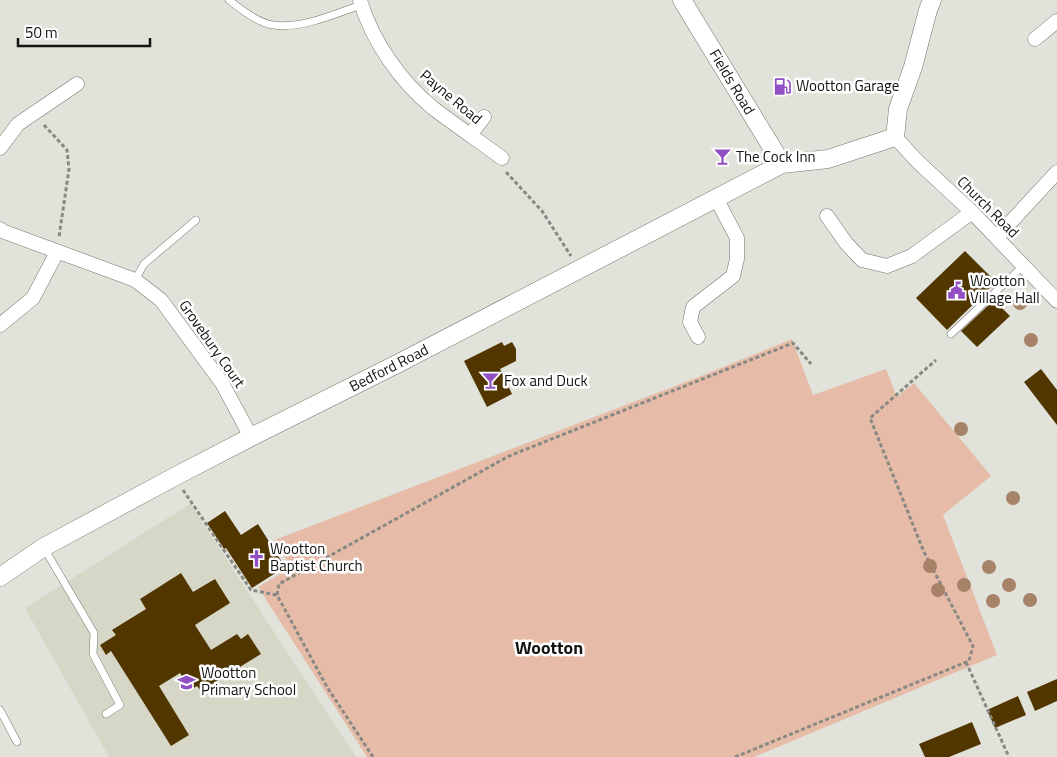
<svg xmlns="http://www.w3.org/2000/svg" width="1057" height="757" viewBox="0 0 1057 757" font-family="'Titillium Web',sans-serif">
<rect width="100%" height="100%" fill="#e1e2d9"/>
<path fill="#d6d7c7" d="M190,504l166,253h-247l-84,-149z"/>
<path fill="#e6bca8" d="M792,339l21,56 73,-26 11,28 17,-14 77,93 -48,39 54,140 -243,102h-387l-109,-170 34,-20 -20,-26 429,-165z"/>
<path fill="#513600" d="M965,251l31,31 -49,48 -31,-32z
M994,300l16,16 -33,31 -16,-16z
M502,342l2,4 8,-4 4,7v12l-16,8 12,25 -25,13 -23,-46z
M1041,369l16,21v35l-33,-43z
M225,511l16,24 17,-11 27,43 -33,21 -26,-40 -2,1 -17,-26z
M181,573l12,19 22,-13 15,24 -35,22 16,25 26,-16 4,5 7,-5 13,20 -60,37 -4,-5 -7,4 -10,-17 -21,13 30,49 -18,11 -60,-95 -5,4 -6,-10 16,-10 -4,-5 34,-21 -6,-10z
M1057,679v22l-22,10 -8,-19z
M1018,696l8,19 -31,13 -8,-18z
M972,722l9,22 -32,13h-24l-6,-13z"/>
<g fill="none" stroke-linecap="round" stroke-linejoin="round">
<defs>
<path id="service" d="M229,0c11,9 30,23 44,25 30,4 61,-11 88,-20
M135,280l9,-16 52,-44
M951,334l72,-68
M44,548l50,85 -1,21 27,51 -14,9
M0,710l17,32"/>
<path id="minor" d="M360,0c12,41 40,81 73,108 22,17 46,33 69,50
M1035,39l22,-18
M470,135l14,-18
M895,137l23,25 54,50 85,89
M0,148l18,-24 59,-40
M827,216l19,27 16,17 25,6 25,-10 60,-44
M0,229l2,2 133,49 26,20 61,83 29,54
M997,237l60,-65
M0,325l33,-27 24,-46
M698,337l-8,-15 3,-15 40,-31 4,-17v-21l-21,-40"/>
<path id="tertiary" d="M682,0l100,164
M0,577l44,-30 130,-70 77,-40 148,-74 383,-199 46,-5 67,-22 3,-28 15,-42 15,-57 4,-10"/>
</defs>
<use href="#service" stroke="#75756e" stroke-width="8"/>
<use href="#minor" stroke="#75756e" stroke-width="15"/>
<use href="#tertiary" stroke="#75756e" stroke-width="19"/>
<path stroke="#898983" stroke-width="3" stroke-dasharray="4 2.5" stroke-linecap="butt" d="M44,125l23,25 2,19 -10,68
M506,172l36,39 29,45
M183,490l68,100 26,5
M966,662l43,95
M373,757l-46,-70 -50,-92 2,-11 230,-128 284,-113 18,21
M735,757l234,-96 4,-15 -49,-94 -54,-134 66,-58"/>
<use href="#service" stroke="#fff" stroke-width="7"/>
<use href="#minor" stroke="#fff" stroke-width="14"/>
<use href="#tertiary" stroke="#fff" stroke-width="18"/>
</g>
<g fill="#a68269">
<circle cx="1020" cy="303" r="7"/>
<circle cx="1031" cy="340" r="7"/>
<circle cx="961" cy="429" r="7"/>
<circle cx="1013" cy="498" r="7"/>
<circle cx="930" cy="566" r="7"/>
<circle cx="989" cy="567" r="7"/>
<circle cx="964" cy="585" r="7"/>
<circle cx="1009" cy="585" r="7"/>
<circle cx="938" cy="590" r="7"/>
<circle cx="1030" cy="600" r="7"/>
<circle cx="993" cy="601" r="7"/>
</g>
<defs>
<symbol id="fuel-bare" viewBox="-9 -9 18 18"><path d="M-5.5-6h7V0h2V4h1.3V-2.5L3-4.5l.8-.8L6-3V5H2.5V1h-1V6h-7ZM-4.2-4.7v3.2H.2V-4.7Z" fill="#924ec3" stroke="#fff" stroke-width="2.5" paint-order="stroke"/></symbol>
<symbol id="bar-bare" viewBox="-9 -9 18 18"><path d="M-6-5H6L.8 .8V4.5H3.5V6h-7V4.5H-.8V.8Z" fill="#924ec3" stroke="#fff" stroke-width="2.5" paint-order="stroke"/></symbol>
<symbol id="civic-bare" viewBox="-9 -9 18 18"><path d="M-.6-6.5H3V-4.5H.6V-3L4-1V1h2V6H-6V1h2V-1L-.6-3ZM-1.2 2.5V6h2.4V2.5Z" fill="#924ec3" stroke="#fff" stroke-width="2.5" paint-order="stroke"/></symbol>
<symbol id="church-bare" viewBox="-9 -9 18 18"><path d="M-1.2-6h2.4v3.5h3.3v2.4h-3.3V6h-2.4V-.1h-3.3v-2.4h3.3Z" fill="#924ec3" stroke="#fff" stroke-width="2.5" paint-order="stroke"/></symbol>
<symbol id="school-bare" viewBox="-9 -9 18 18"><path d="M0-5L7-2L0 1L-7-2ZM-4 1L0 2.5L4 1V4Q0 6-4 4Z" fill="#924ec3" stroke="#fff" stroke-width="2.5" paint-order="stroke"/></symbol>
</defs>
<g fill-rule="evenodd">
<use href="#fuel-bare" x="770" y="74" width="25" height="25"/>
<use href="#bar-bare" x="710" y="144" width="25" height="25"/>
<use href="#civic-bare" x="944" y="278" width="25" height="25"/>
<use href="#bar-bare" x="478" y="368" width="25" height="25"/>
<use href="#church-bare" x="244" y="546" width="25" height="25"/>
<use href="#school-bare" x="174" y="670" width="25" height="25"/>
</g>
<g text-anchor="middle" stroke-width="5" stroke-linejoin="round" paint-order="stroke">
<g font-size="15" fill="#131310" stroke="#fff">
<text transform="translate(732 82) rotate(59)" y="5">Fields Road</text>
<text transform="translate(451 97) rotate(40)" y="5">Payne Road</text>
<text transform="translate(988 207) rotate(45)" y="5">Church Road</text>
<text transform="translate(212 344) rotate(55)" y="5">Grovebury Court</text>
<text transform="translate(389 368) rotate(-27)" y="5">Bedford Road</text>
</g>
<g font-size="15" fill="#131310" stroke="#fff" text-anchor="start">
<text x="796" y="91">Wootton Garage</text>
<text x="736" y="162">The Cock Inn</text>
<text x="970" y="286">Wootton<tspan x="970" dy="17">Village Hall</tspan></text>
<text x="504" y="386">Fox and Duck</text>
<text x="270" y="554">Wootton<tspan x="270" dy="17">Baptist Church</tspan></text>
<text x="201" y="678">Wootton<tspan x="201" dy="17">Primary School</tspan></text>
</g>
<g font-size="18" font-weight="bold" fill="#131310" stroke="#fff">
<text x="549" y="654">Wootton</text>
</g>
</g>
<path d="M18 38v8h132v-8" fill="none" stroke="#131310" stroke-width="2.5"/>
<text x="25" y="38" font-size="15" fill="#131310" stroke="#ffffff" stroke-width="4" paint-order="stroke">50 m</text>
</svg>
